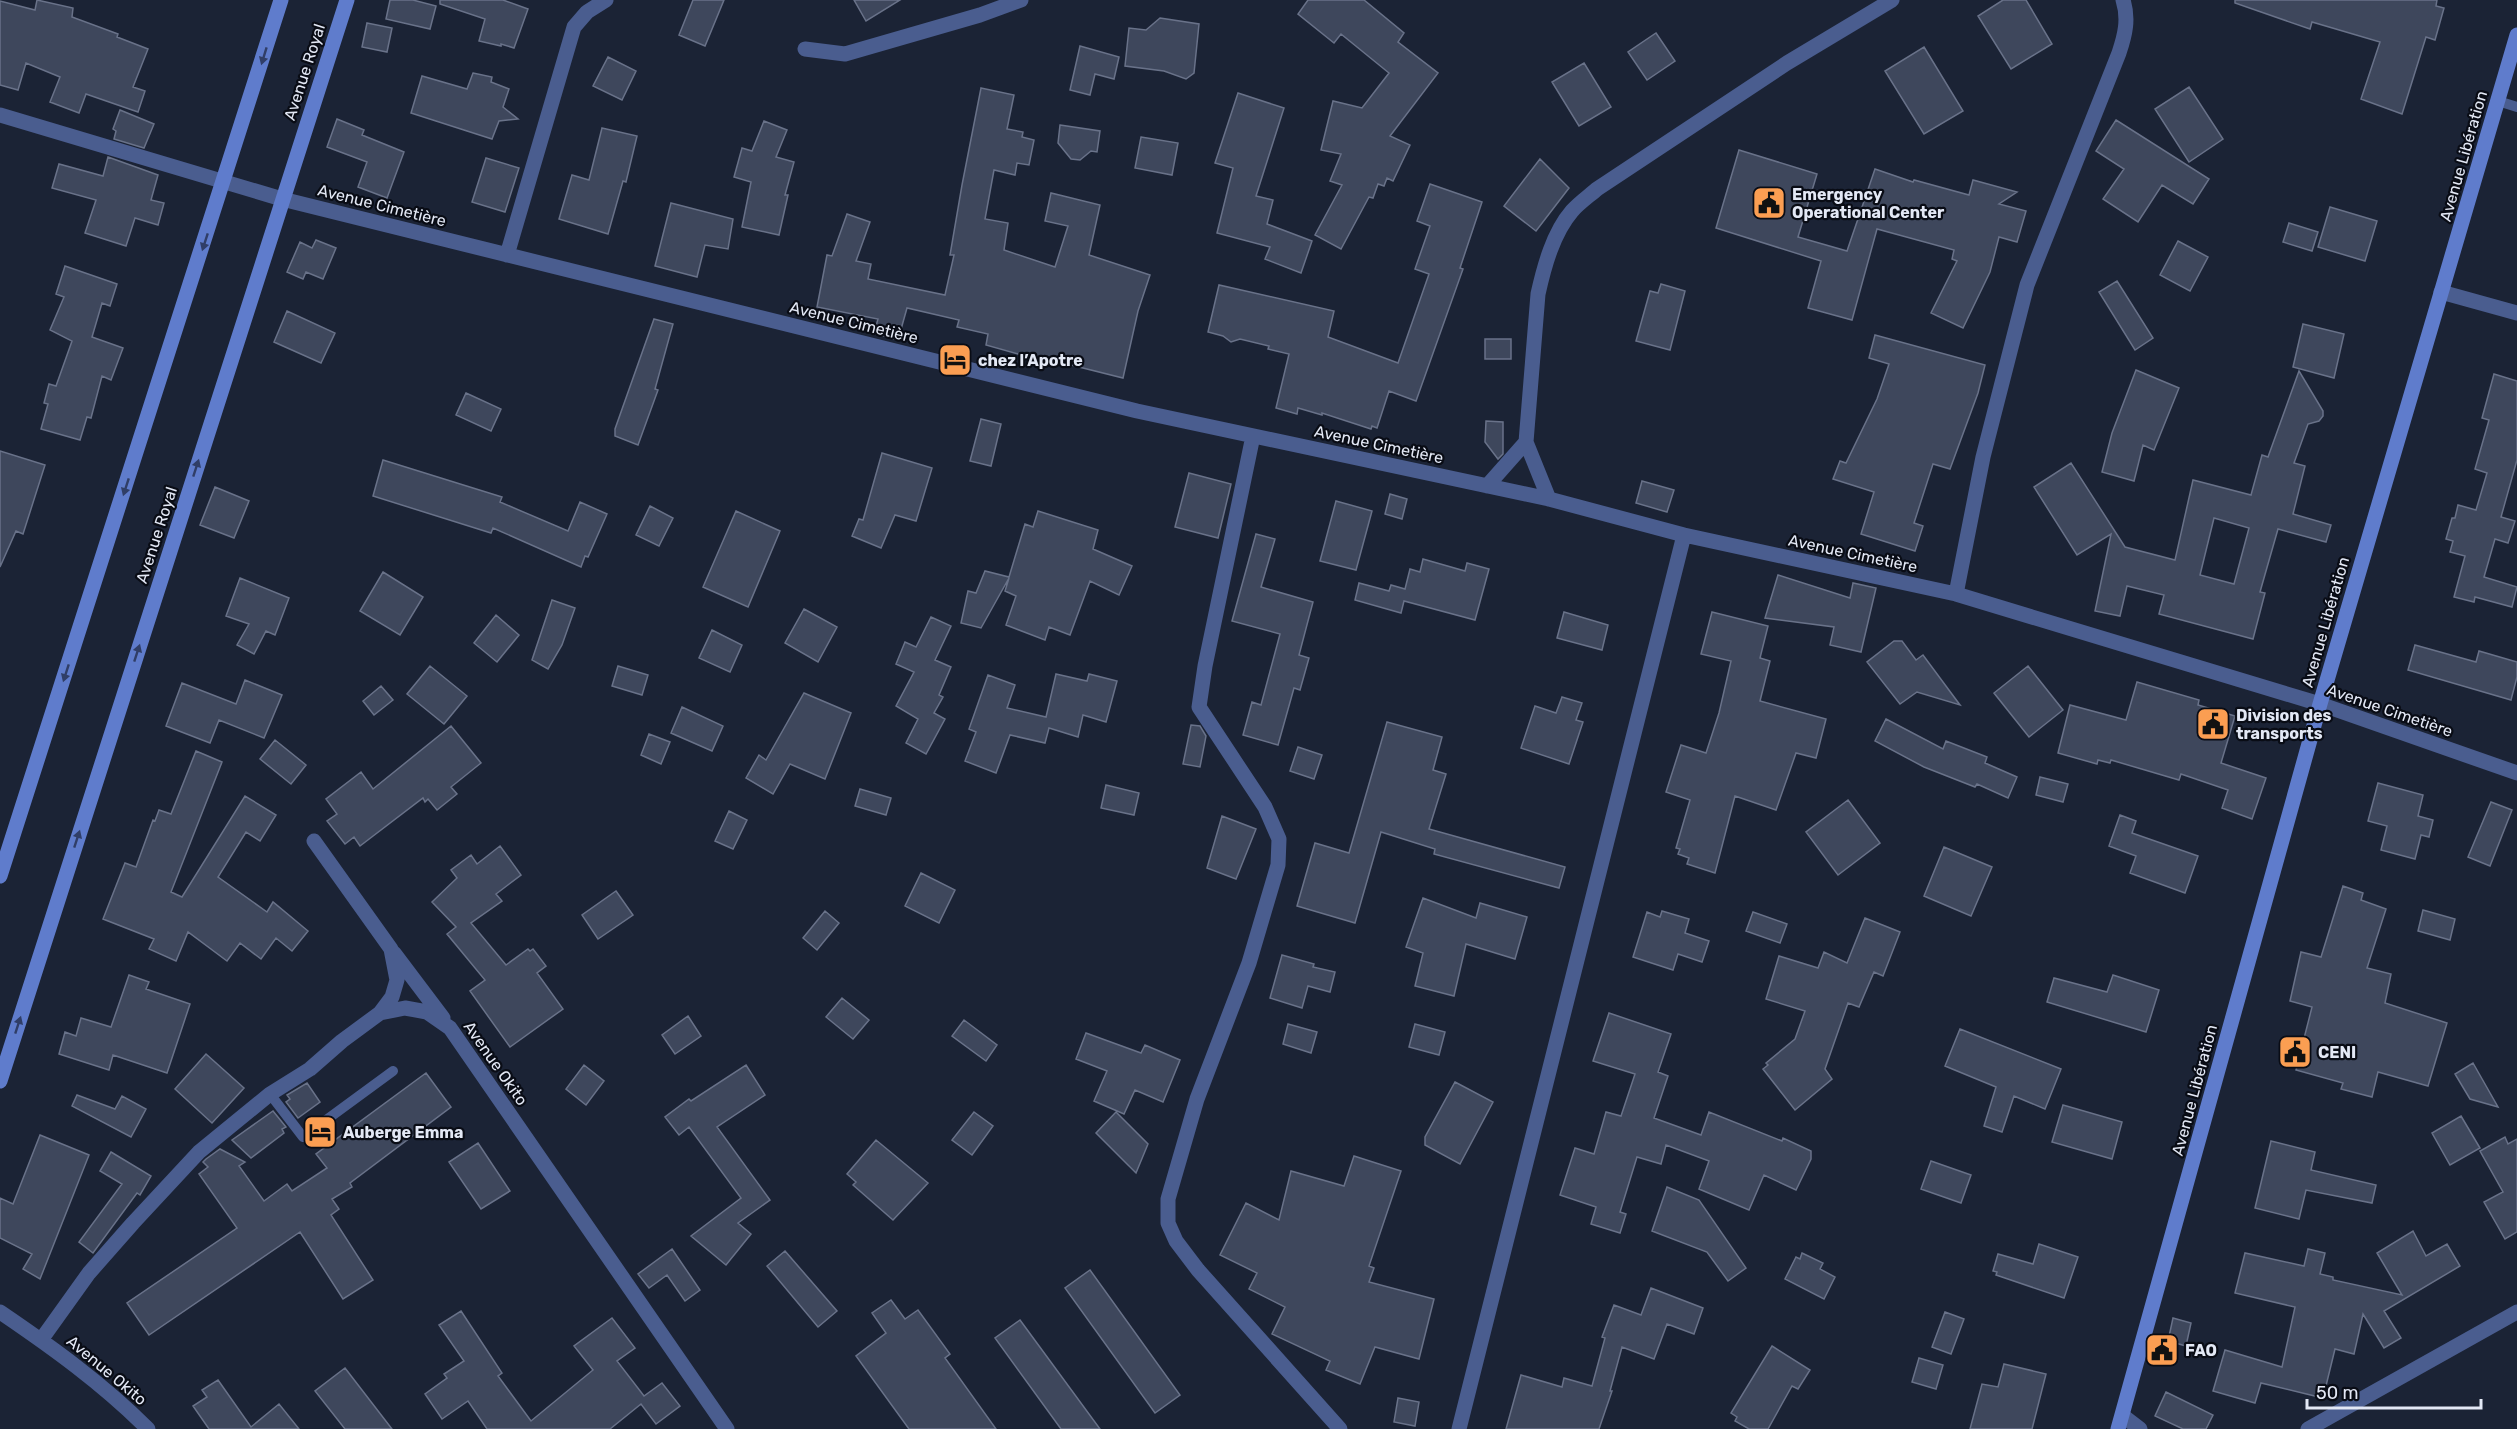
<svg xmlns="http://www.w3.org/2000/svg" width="2517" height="1429" viewBox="0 0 2517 1429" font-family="Rubik,sans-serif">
<rect width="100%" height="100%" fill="#1b2335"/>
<path fill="#3e475c" stroke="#697289" stroke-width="1.5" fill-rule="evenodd" d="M37,0l36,8 -1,9 46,17 -1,3 31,12 -15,38 12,4 -7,21 -52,-18 -7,19 -29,-11 10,-25 -34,-14 -8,27 -18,-5v-84l35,9z
M390,0h23l23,6 -6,23 -44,-10z
M440,0h63l25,9 -14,39 -13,-4v2l-22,-5 6,-22 -45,-15z
M693,0h31l-19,46 -26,-11z
M854,0h46l-34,21z
M1308,0h56l40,33 -6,9 40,31 -48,63 20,9 -17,36 -6,-3 -3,8 -6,-2 -5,14 -4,-1 -28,52 -26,-14 27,-50 -12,-4 11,-27 -20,-4 12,-49 29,7 27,-35 -48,-39 -7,9 -36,-29z
M2003,0h23l26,44 -41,25 -33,-53z
M2235,0h202l-1,6 8,2 -9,32 -9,-3 -24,77 -41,-15 19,-57 -68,-20 -2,7 -75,-26z
M1160,18l39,6 -5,49 -8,6 -22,-8 -39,-5 4,-38 17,2z
M367,23l25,5 -5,24 -25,-5z
M1656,33l19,28 -28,19 -19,-28z
M1080,46l39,11 -5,22 -19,-5 -5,21 -20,-5z
M1924,47l39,64 -39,23 -39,-63z
M608,57l28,14 -14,29 -29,-14z
M1584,63l27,44 -32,19 -27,-44z
M473,73l19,4 -1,5 18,7 -6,18 15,12 -19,2 -7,18 -81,-26 11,-37 45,13z
M2189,87l34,52 -34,23 -34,-53z
M981,88l33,7 -7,34 16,3 -1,5 12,3 -5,25 -12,-2 -2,12 -21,-5 -9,49 23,4 -4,27 51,17 13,-41 -23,-5 6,-28 49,12 -11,50 61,20 -12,36 -15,67 -76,-19v3l-61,-17 2,-11 -31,-7 2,-7 -52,-12 -9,32 -24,-7 4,-14 -61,-12 10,-52 5,1 15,-42 23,8 -14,39 15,3 -3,15 77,16 9,-40h-4l12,-70z
M1238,93l46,15 -28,88 17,4 -6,24 45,17 -11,32 -36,-14 5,-12 -53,-14 16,-65 -18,-5z
M120,110l34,14 -10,24 -30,-9 2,-8 -3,-2z
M337,119l27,11 -2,5 42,17 -17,46 -29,-11 9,-25 -40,-15z
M2116,120l93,59 -16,25 -31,-19 -24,37 -35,-23 21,-30 -28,-18z
M764,121l23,9 -11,27 18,5 -9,33h3l-9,40 -37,-8 9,-45 -17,-5 8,-29 10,3z
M1060,125l40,6 -3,21 -6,-1 -11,9 -9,-1 -13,-16z
M602,128l35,8 -11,46 -3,-1 -15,53 -49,-15 13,-44 17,5z
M1141,137l37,6 -6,32 -37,-7z
M1739,150l78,24 -19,63 49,14 28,-82 38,13 1,-2 55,15 4,-15 44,12 -18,12 27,7 -9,31 -18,-5 -9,35 -27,56 -32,-15 26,-52 -5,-2 2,-9 -77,-21 -25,91 -44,-12 13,-47 -105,-33z
M108,157l50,18 -7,25 13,3 -6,22 -23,-7 -9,28 -41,-13 11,-33 -44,-12 7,-24 44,12z
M486,158l33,10 -14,44 -33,-10z
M1540,159l29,29 -33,43 -32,-25z
M1430,184l52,18 -22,66 3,1 -47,132 -27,-10 -12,37 -5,-2 -1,3 -49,-16v2l-24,-7 -1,6 -21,-6 13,-54 -21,-5 1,-3 -29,-7 -9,3 -8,-6 -15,-4 11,-47 115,26 -6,26 70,26 31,-89 -14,-5 15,-43 -13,-5z
M671,203l62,16 -5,30 -23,-4 -8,32 -42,-11z
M2330,207l47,14 -12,40 -47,-14z
M2289,223l29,9 -6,19 -29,-9z
M316,240l20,8 -13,31 -17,-7 -3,7 -16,-7 13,-30 12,6z
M2178,241l30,16 -18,34 -30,-16z
M65,266l52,18 -7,22 -8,-3 -10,34 31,11 -12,32 -9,-4 -11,42 -4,-1 -7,23 -39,-11 7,-25 -4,-1 5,-19 7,2 16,-45 -22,-11 14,-33 -8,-3z
M2117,281l36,57 -18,12 -36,-58z
M1661,284l24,7 -15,59 -34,-9 14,-50 8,2z
M287,311l48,22 -14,30 -47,-21z
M654,319l19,5 -18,65 3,1 -20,55 -23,-9v-7z
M2303,324l41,10 -10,44 -41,-11z
M1875,335l110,30 -7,28 -28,76 -17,-5 -19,59 9,3 -8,25 -54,-17 13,-42 -41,-13 7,-18 6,2 31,-64 12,-35 -20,-6z
M1485,339h26v20h-26z
M2136,370l43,18 -25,62 -11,-5 -9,36 -32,-9 10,-39z
M2299,371l24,40v5l-4,5 -11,3 -14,39 11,3 -12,48 38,11 -5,17 -48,-13 -18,63 5,1 -12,46 -94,-25 5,-19 -37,-9 -7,30 -25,-5 16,-77 -34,21 -43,-68 37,-24 54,84 50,13 18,-80 58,15 11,-40 6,2zM2214,518l35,10 -15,56 -34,-9z
M2494,374l23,7v79l-16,57 14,4 -7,22 -13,-4 -11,38 33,10 -5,20 -37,-10 -1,5 -20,-5 11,-41 -15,-4 3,-11 -7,-2 6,-21h3l3,-13 18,5 11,-37 -12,-4 14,-49 -7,-2z
M466,393l35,16 -10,22 -35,-16z
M981,419l20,5 -10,42 -21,-5z
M1486,421l17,1v32l-5,5 -13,-17z
M0,451l45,14 -22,69 -7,-3 -16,36z
M882,453l50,15 -16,53 -21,-6 -14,33 -29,-12 7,-17 4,1z
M383,460l119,37 -2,5 68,29 12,-29 27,12 -19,43 -3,-1 -4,11 -88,-39 -2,5 -118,-37z
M1189,473l42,11 -13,54 -43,-11z
M1642,481l32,9 -7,22 -31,-9z
M215,487l34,14 -15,37 -34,-13z
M1390,494l17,5 -5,20 -17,-5z
M1336,501l36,10 -16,59 -36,-9z
M650,506l23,12 -14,28 -23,-11z
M736,511l44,20 -32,76 -45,-20z
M1038,511l60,19 -5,19 39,17 -13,29 -29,-14 -20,54 -21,-8 -4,13 -39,-15 10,-29 -11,-5 4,-13 -28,50 -20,-5 7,-32 8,2 9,-22 24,6 16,-53 8,3z
M1256,534l19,5 -14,48 52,15 -14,53 10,3 -9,32 -6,-2 -16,57 -35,-10 9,-33 9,3 19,-71 -48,-13z
M1423,559l42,12 2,-8 22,6 -14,51 -71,-19 -3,12 -46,-13 4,-17 30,8 2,-6 14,4 5,-20 10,3z
M383,572l40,25 -23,38 -40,-24z
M1778,575l72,23 3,-15 23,5 -15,64 -31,-7 4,-18 -69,-9z
M240,578l49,20 -14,37 -9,-4 -12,23 -17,-9 12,-21 -23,-8z
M552,600l23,8 -13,37 -14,24 -16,-9z
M804,609l33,18 -19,35 -33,-19z
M1564,612l44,13 -6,25 -45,-12z
M1712,612l56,14 -8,32 10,3 -10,40 66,18 -10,39 -20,-5 -20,57 -41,-14 -20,77 -28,-9 2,-6 -11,-4 2,-5 -4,-1 14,-48 -24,-8 15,-47 25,8 13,-40 12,-52 -30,-7z
M496,615l23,20 -22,27 -23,-19z
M931,617l20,9 -16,34 16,7 -12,28 4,2 -9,16 11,6 -19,35 -20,-11 12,-24 -22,-13 18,-34 -18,-8 9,-22 11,5z
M712,630l30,15 -12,27 -31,-14z
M1894,641h8l14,19 7,-5 37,50 -43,-13 -17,12 -33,-42z
M2415,645l61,17 3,-11 38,11v15l-6,23 -103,-30z
M430,666l37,30 -23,28 -37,-30z
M618,666l30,9 -6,20 -30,-9z
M2028,666l35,44 -34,27 -35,-44z
M1056,674l31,7 2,-7 28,7 -11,41 -23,-7 -5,22 -29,-9 -4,15 -35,-8 -14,38 -31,-12 11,-29 -7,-3 19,-54 27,10 -8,23 39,9z
M245,680l37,15 -18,43 -45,-18 -9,23 -44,-17 16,-43 54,21z
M2137,682l62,18 -1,5 37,11 -14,47 45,15 -14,41 -30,-11 6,-18 -47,-16 -2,6 -68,-20 -1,3 -12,-3 -1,4 -39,-11 12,-48 56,15z
M381,686l12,14 -19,15 -11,-14z
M804,693l47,20 -26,66 -35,-15 -17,30 -27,-16 13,-23 7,5z
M1562,697l20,6 -6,17 7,2 -14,42 -48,-16 14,-42 21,7z
M682,707l41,19 -11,25 -41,-18z
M1886,719l57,30 3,-8 41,16 -2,6 32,14 -9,21 -31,-14 -2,3 -51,-20 -49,-26z
M1387,722l55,15 -9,33 13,4 -17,55 136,38 -6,21 -125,-34 1,-5 -54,-17 -26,91 -58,-17 18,-63 34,10z
M1191,725l9,1 6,10 -6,31 -17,-3z
M451,726l30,37 -30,24 6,7 -20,16 -9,-11 -3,3 -2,-4 -63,48 -6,-9 -9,7 -18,-23 10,-7 -11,-15 35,-27 12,17z
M649,734l21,8 -9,22 -20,-9z
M275,740l31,25 -15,19 -31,-25z
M1298,747l24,8 -8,24 -24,-8z
M196,751l26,11 -51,130 11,5 63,-101 31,19 -16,26 -14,-9 -28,45 49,35 6,-10 35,29 -16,20 -16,-13 -15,21 -21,-16 -13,18 -39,-29 -12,29 -27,-12 5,-10 -51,-20 22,-56 11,4 17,-47 2,1 4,-11 12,4z
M2040,777l28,7 -5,18 -27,-7z
M2378,783l45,12 -5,21 15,4 -4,17 -8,-2 -6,24 -34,-9 6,-24 -19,-5z
M1106,785l33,8 -5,22 -33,-7z
M860,789l31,9 -5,17 -31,-9z
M1848,800l32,43 -42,32 -32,-43z
M2491,802l21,8 -22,56 -22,-9z
M729,811l18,9 -14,29 -18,-8z
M2120,815l16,6 -4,12 66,23 -13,37 -55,-20 6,-17 -27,-10z
M1222,816l34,13 -20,50 -29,-11z
M500,846l21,29 -25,19 6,7 -31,22 35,42 22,-16 2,2 3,-2 13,17 -9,7 26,36 -53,38 -40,-56 15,-11 -38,-46 9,-7 -24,-25 25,-24 -6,-8 20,-15 6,9z
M1944,847l48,20 -21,49 -47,-20z
M921,873l34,17 -16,33 -34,-17z
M2343,886l20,7 -2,7 25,9 -19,59 24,6 -6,29 62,20 -19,63 -50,-14 -6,25 -31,-8 2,-6 -47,-13 16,-63 -22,-6 11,-49 20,5z
M616,891l17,24 -35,24 -16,-24z
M1423,898l53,20 4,-15 47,14 -12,42 -49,-15 -12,52 -39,-10 8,-33 -17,-6z
M2423,910l32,9 -5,21 -32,-9z
M825,911l14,12 -22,27 -14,-12z
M1662,911l27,8 -4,14 24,8 -7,21 -24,-8 -5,16 -40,-13 14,-45 13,5z
M1753,912l34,12 -7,19 -34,-12z
M1865,918l35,14 -17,44 -9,-4 -15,35 -11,-4 -23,66 7,10 -37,31 -32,-41 5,-4 -2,-2 29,-24 10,-28 -39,-12 13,-43 39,12 6,-16 23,11z
M1282,955l32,9 -1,3 22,5 -5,20 -22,-6 -6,22 -32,-10z
M129,975l20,7 -3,7 44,15 -23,69 -54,-18 -4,15 -50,-16 6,-22 11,4 5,-18 30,9z
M2113,975l46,15 -13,42 -99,-30 7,-24 53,14z
M842,998l27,22 -16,19 -27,-22z
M1609,1013l62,21 -13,38 10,4 -14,42 47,17 8,-23 73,29 1,-3 28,13v8l-15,31 -32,-15 -15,35 -50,-21 10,-28 -43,-16 -5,19 -24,-7 -17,55 6,2 -6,19 -29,-9 5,-17 -36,-12 15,-47 19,6 12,-42 15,4 14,-42 -42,-13z
M688,1016l13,20 -26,18 -13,-19z
M964,1020l33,25 -11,16 -34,-25z
M1288,1024l29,8 -6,21 -28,-9z
M1415,1024l30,8 -6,23 -30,-8z
M1960,1029l101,40 -16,40 -31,-13 -12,36 -18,-6 12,-39 -51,-21z
M1086,1033l55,20 4,-8 35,15 -17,42 -28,-12 -11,24 -30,-13 13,-30 -31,-12z
M206,1054l38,34 -32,35 -37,-34z
M2473,1063l25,44 -28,-8 -15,-25z
M584,1065l20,16 -18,24 -20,-16z
M746,1065l19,30 -48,32 53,73 -32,23 13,11 -25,31 -35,-29 50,-38 -52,-71 -10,8 -14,-18 24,-18 2,2z
M426,1073l25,34 -101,76 2,4 -20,12 7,10 -8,6 42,65 -30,19 -43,-67 -151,103 -22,-32 110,-75 -38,-54 9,-7 -5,-5 3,-3 14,-10 25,13 -6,4 25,35 23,-17 5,7 35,-23 -11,-14z
M1455,1082l38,20 -33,62 -35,-19v-8z
M307,1083l13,19 -22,16 -12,-16 4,-3 -3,-4z
M77,1095l38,14 7,-13 24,13 -15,28 -59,-31z
M2063,1105l59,17 -10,37 -60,-17z
M273,1111l13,16 -4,2 2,4 -33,25 -19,-18z
M974,1112l19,14 -21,29 -20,-15z
M1116,1112l32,32 -12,29 -40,-40z
M2461,1116l19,32 -30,17 -18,-32z
M40,1135l49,20 -49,124 -17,-10 9,-15 -32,-16v-40l13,6z
M2505,1137l3,7 9,-5v93l-12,7 -21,-37 19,-10 -23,-41z
M876,1140l52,43 -35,37 -40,-35 3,-3 -9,-8z
M2271,1141l44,11 -4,18 65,15 -4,18 -66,-13 -7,29 -44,-11z
M478,1143l32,48 -29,18 -32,-47z
M111,1152l40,24 -11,19 -3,-2 -44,60 -14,-11 43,-58 -22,-13z
M1354,1156l47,15 -32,95 5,2 -5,14 65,17 -15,60 -44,-12 -15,37 -34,-14 4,-9 -58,-27 13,-27 -36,-18 8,-16 -37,-18 26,-52 33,17 12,-49 53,15z
M1931,1161l40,14 -10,28 -40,-14z
M1667,1187l32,13 47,68 -18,13 -21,-29 -55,-21z
M2413,1231l13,25 21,-12 13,22 -76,45 17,27 -17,10 -21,-34 -9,40 -19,-5 -12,49 -62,-15 -6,20 -42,-12 12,-41 57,17 13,-60 -60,-14 10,-40 59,13 4,-17 17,4 -5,21 13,3v3l69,15 -25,-42z
M2039,1244l39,13 -14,41 -68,-23 1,-3 -4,-1 5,-17 35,10z
M672,1249l28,41 -15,11 -18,-26 -18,13 -11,-14z
M785,1251l52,60 -19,16 -51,-61z
M1802,1253l21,10 -3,6 15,8 -11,22 -39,-20 11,-22 4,2z
M1090,1270l90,125 -25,18 -90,-125z
M1651,1288l52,20 -9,26 -27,-10 -13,35 -32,-12 -12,44h2l-13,38h-93l15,-54 41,12 2,-9 28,8 13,-48 -3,-1 12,-32 27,10z
M891,1300l14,19 13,-9 32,44 -5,4 51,71h-87l-53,-73 30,-23 -14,-20z
M461,1311l41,62 -4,3 33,45 62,-51 -19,-24 38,-28 23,30 -18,13 27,35 18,-13 18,23 -24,18 -15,-20 -31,25h-123l-19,-28 -26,18 -17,-25 22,-16 -3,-4 20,-13 -25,-36z
M1945,1312l19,7 -13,35 -19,-7z
M2173,1318l18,5 -5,23 -18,-5z
M1020,1320l80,109h-39l-66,-91z
M1772,1346l38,24 -12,19 -6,-3 -24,43h-19l-14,-8 2,-4 -6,-4z
M1919,1358l24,7 -7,24 -24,-7z
M2004,1364l42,10 -14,55h-62l12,-45 16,3z
M345,1368l47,61h-47l-30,-38z
M218,1380l33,47 28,-23 20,25h-90l-16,-23 14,-9 -5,-7z
M2166,1392l47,23 -7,14h-23l-28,-13z
M1398,1398l21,4 -4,24 -21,-4z"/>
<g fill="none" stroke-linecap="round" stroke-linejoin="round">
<path stroke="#4a5d8f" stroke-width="10" d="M2498,101l19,6
M270,1094l33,43 90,-66"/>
<path stroke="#4a5d8f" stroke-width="15" d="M805,49l40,5 135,-39 41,-15
M0,115l282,84 855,212 412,88 135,36 272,59 364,110 197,69
M507,255l67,-228 13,-15 19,-12
M2441,292l76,21
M1253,436l-48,230 -6,41 66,100 14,32 -1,26 -29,98 -52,136 -29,100v24l8,18 22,29 142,159
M1487,486l39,-44
M1549,499l-23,-57 12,-148c6,-27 15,-61 34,-83 7,-8 17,-15 25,-22l190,-126 105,-63
M1956,594l27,-137 44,-172 92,-232c6,-18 10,-34 4,-53
M314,841l77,108 6,31 -5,17 -12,16
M394,953l49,65
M0,1312c53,36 103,72 148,117
M41,1340l48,-67 44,-50 66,-71 71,-58 40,-25 32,-28 38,-28 25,-5 22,4 23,16 277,401
M2123,1416l17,13
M1459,1429l225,-894
M2308,1429l209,-117"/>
<path stroke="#5f7ccc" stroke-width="15" d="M0,876l281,-876
M0,1081l347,-1081
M2118,1429l202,-725 197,-669"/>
</g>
<defs><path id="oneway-solid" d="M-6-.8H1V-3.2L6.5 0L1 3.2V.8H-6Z" transform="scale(1.5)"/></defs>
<g fill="#303e67">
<use href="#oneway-solid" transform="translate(264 56) rotate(107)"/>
<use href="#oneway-solid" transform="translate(205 242) rotate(108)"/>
<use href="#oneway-solid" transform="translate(196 468) rotate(-72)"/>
<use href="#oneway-solid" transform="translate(126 487) rotate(108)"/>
<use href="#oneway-solid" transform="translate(137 653) rotate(-72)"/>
<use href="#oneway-solid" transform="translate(66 673) rotate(108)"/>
<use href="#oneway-solid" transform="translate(77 839) rotate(-72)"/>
<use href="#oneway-solid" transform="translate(18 1025) rotate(-72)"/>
</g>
<defs>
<symbol id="civic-square" viewBox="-11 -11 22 22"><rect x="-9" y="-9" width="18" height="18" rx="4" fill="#fb9e52" stroke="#090c15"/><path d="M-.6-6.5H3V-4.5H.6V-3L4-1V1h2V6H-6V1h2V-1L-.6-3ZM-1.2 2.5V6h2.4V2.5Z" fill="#111"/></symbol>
<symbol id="hotel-square" viewBox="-11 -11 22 22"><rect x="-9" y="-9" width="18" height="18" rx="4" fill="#fb9e52" stroke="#090c15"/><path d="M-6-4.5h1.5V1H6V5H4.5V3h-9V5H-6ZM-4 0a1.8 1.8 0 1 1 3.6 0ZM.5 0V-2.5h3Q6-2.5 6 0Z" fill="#111"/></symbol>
</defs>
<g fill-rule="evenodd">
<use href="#civic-square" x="1750" y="184" width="38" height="38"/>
<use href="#hotel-square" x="936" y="341" width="38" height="38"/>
<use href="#civic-square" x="2194" y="705" width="38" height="38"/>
<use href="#civic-square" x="2276" y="1033" width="38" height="38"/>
<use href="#hotel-square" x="301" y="1113" width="38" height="38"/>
<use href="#civic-square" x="2143" y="1331" width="38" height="38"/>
</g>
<g text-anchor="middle" stroke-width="4.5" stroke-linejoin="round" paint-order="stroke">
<g font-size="16" fill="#e3e8f5" stroke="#090c15">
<text transform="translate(304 72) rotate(-72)" y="6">Avenue Royal</text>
<text transform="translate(2463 156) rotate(-74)" y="6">Avenue Libération</text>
<text transform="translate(382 205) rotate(14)" y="6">Avenue Cimetière</text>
<text transform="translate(854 322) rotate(14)" y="6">Avenue Cimetière</text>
<text transform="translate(1379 444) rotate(12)" y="6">Avenue Cimetière</text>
<text transform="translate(156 535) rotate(-72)" y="6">Avenue Royal</text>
<text transform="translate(1853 553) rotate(12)" y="6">Avenue Cimetière</text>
<text transform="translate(2325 622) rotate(-74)" y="6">Avenue Libération</text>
<text transform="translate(2390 710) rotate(19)" y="6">Avenue Cimetière</text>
<text transform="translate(496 1063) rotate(55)" y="6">Avenue Okito</text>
<text transform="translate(2194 1090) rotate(-75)" y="6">Avenue Libération</text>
<text transform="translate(107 1370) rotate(40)" y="6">Avenue Okito</text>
</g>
<g font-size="16" font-weight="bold" fill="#e3e8f5" stroke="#090c15" text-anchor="start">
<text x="1792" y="200">Emergency<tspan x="1792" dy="18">Operational Center</tspan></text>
<text x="978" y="366">chez l’Apotre</text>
<text x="2236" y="721">Division des<tspan x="2236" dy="18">transports</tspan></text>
<text x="2318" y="1058">CENI</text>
<text x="343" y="1138">Auberge Emma</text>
<text x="2185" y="1356">FAO</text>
</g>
</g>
<path d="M2307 1399v9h174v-9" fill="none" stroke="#e3e8f5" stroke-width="3"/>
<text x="2316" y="1399" font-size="18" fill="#e3e8f5" stroke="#090c15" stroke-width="4.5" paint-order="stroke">50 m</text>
</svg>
